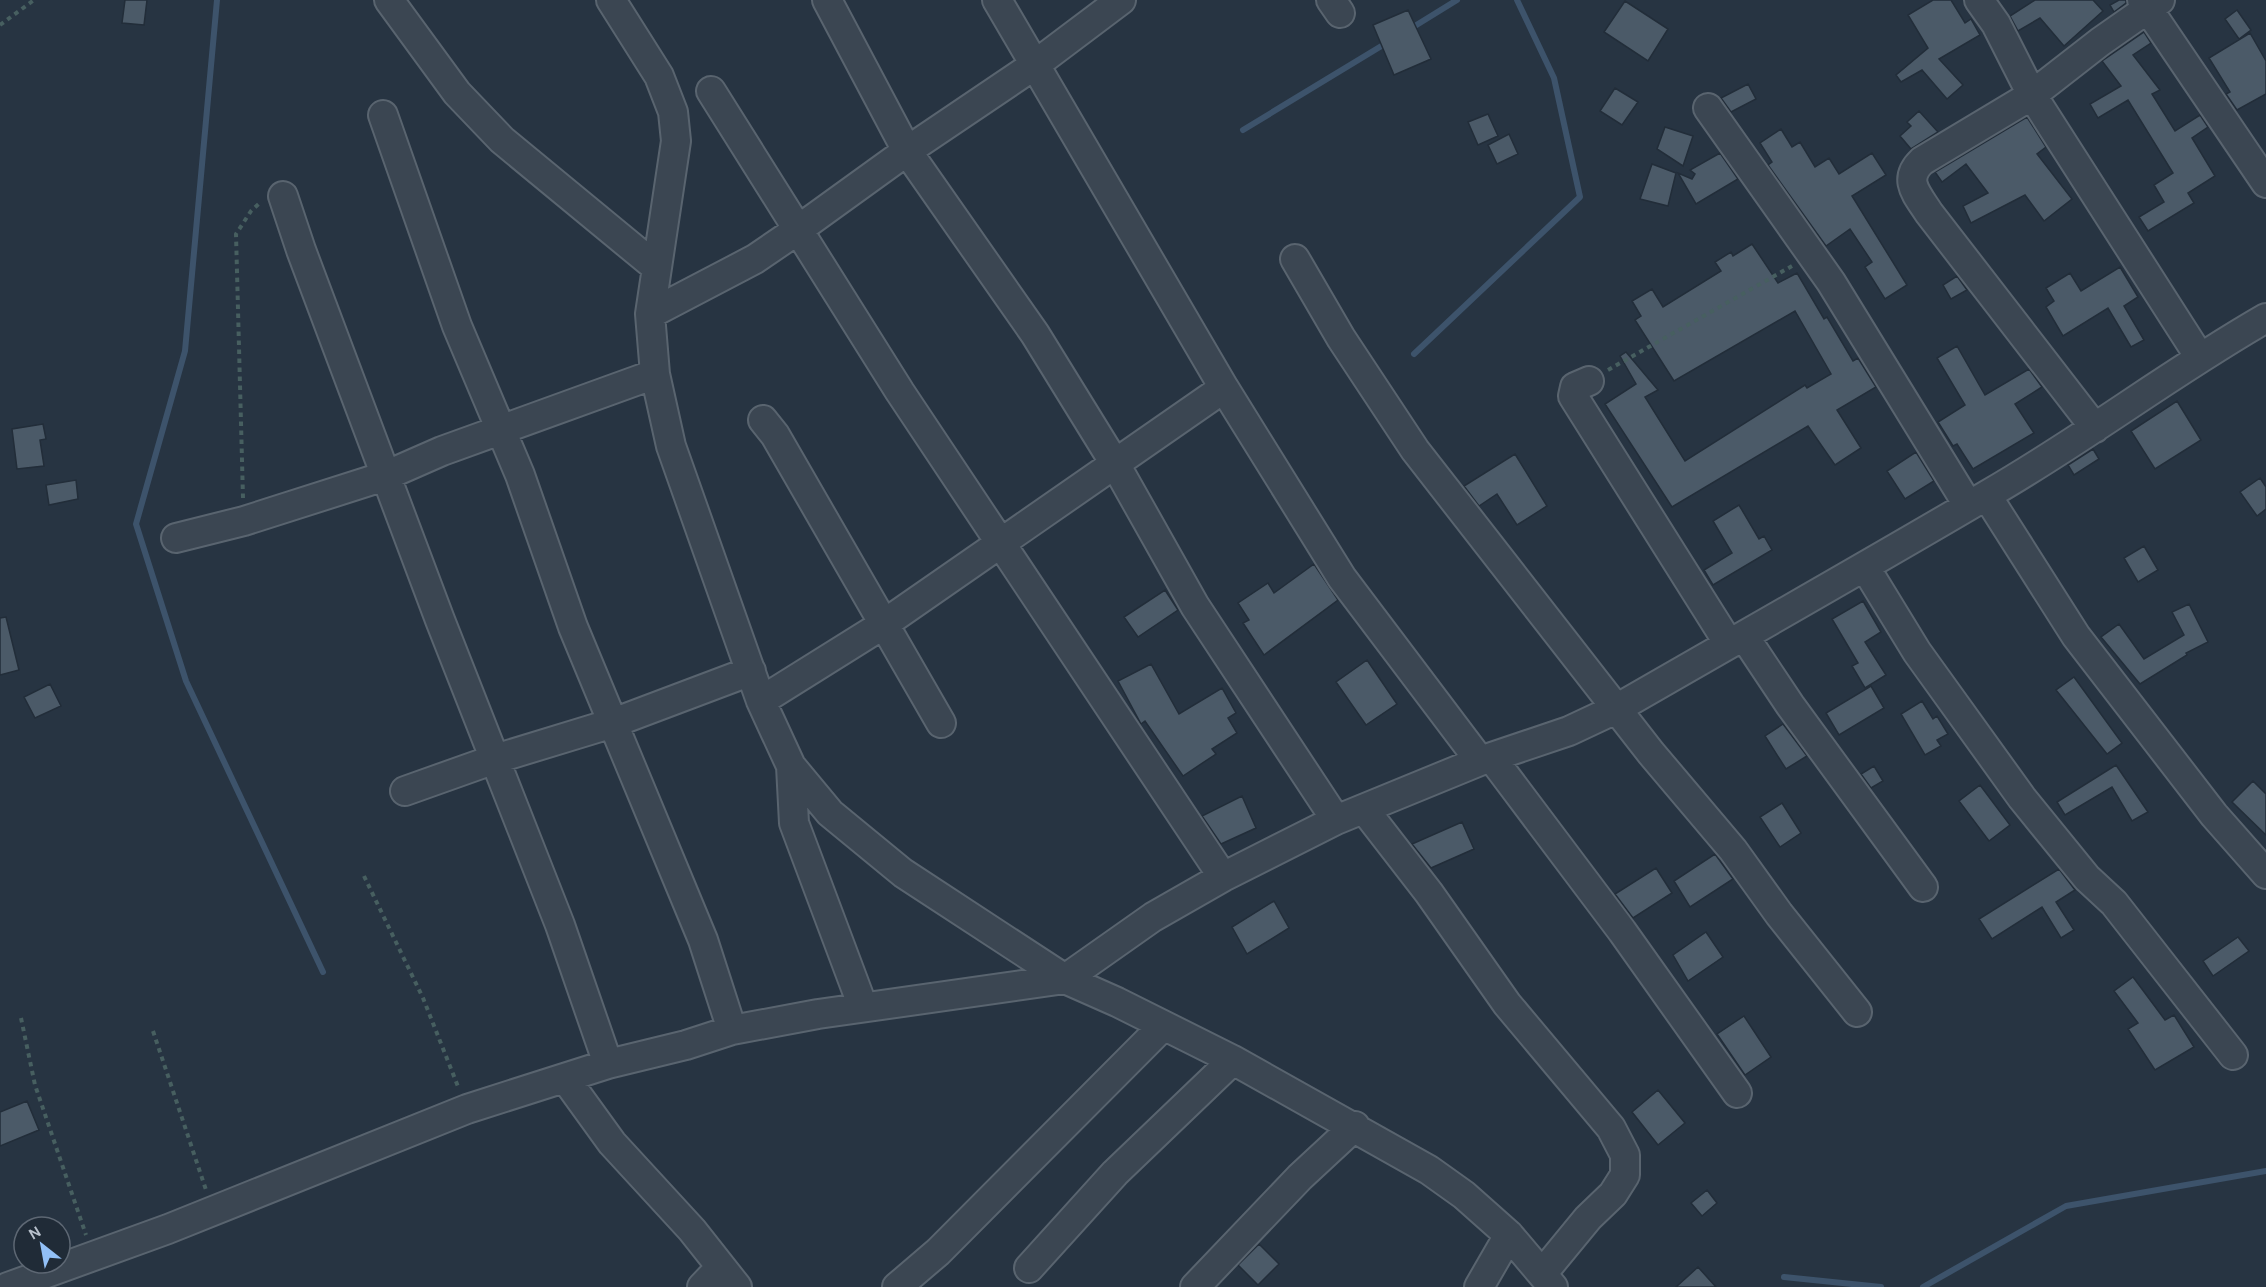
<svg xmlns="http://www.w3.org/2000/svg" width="2266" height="1287" viewBox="0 0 2266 1287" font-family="Karla,sans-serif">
<rect width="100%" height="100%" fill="#273442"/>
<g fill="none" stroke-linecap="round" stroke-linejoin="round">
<path stroke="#3d536b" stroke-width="6" d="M217,0l-32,351 -49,173 50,157 137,291
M1410,29l47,-29
M1243,130l145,-88
M1414,354l166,-157 -26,-119 -37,-78
M1784,1277l97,10
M1923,1287l143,-81 200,-35"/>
</g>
<path fill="#4b5a68" stroke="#222d39" stroke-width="1.5" d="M125,0h22l-3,25 -22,-2z
M1933,0h18l14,23 6,-4 9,16 -41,24 24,26 -16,14 -25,-29 -21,12 -5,-7 32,-27 -20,-33z
M2035,0h58l10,11 -39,35 -24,-28 -22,13 -8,-15z
M2119,0h7v3l-12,9 -4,-7z
M1625,1l43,28 -20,32 -44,-29z
M1408,10l23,49 -37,16 -21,-50z
M2237,10l14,20 -12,9 -14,-20z
M2144,32l7,11 -18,12 27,35 -8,4 23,37 25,-16 8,12 -16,11 23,38 -27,17 6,10 -46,28 -9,-14 25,-15 -10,-17 19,-12 -45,-73 -30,18 -8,-14 31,-18 -19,-25z
M2250,33l16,28v33l-29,16 -11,-16 4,-2 -21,-34z
M1748,84l8,15 -25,13 -10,-14z
M1615,88l23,14 -16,23 -22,-14z
M1919,111l19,21 -27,17 -11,-13 11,-10 -4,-4z
M1488,114l10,22 -20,9 -10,-23z
M2027,117l19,30 -9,7 35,45 -28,22 -19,-26 -54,28 -8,-17 25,-13 -22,-29 -24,18 -7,-10z
M1665,127l28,9 -10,30 -26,-17z
M1781,129l11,18 8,-5 15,25 14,-9 10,16 33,-21 14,22 -34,21 55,89 -22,14 -20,-32 7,-5 -22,-33 -24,17 -58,-81 4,-3 -12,-19z
M1509,134l9,20 -21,10 -9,-19z
M1720,153l18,26 -42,25 -18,-31 14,6 3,-5 -5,-4z
M1652,164l24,9 -8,33 -28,-7z
M1752,244l26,39 19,-10 27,46 3,-2 26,44 5,-3 18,29 -39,23 24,38 -26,17 -27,-39 -136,81 -67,-103 31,-20 -16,-28 6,-4 32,38 -13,7 40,64 120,-76 2,3 24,-14 -36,-63 -121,70 -39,-61 6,-4 -9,-15 20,-12 11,18 58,-36 -6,-9 16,-10 2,4z
M2120,267l18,30 -14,9 20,34 -13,7 -23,-39 -45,28 -17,-29 8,-6 -8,-13 24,-15 11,18z
M1957,276l10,14 -16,9 -8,-14z
M1957,346l28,49 44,-26 13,18 -27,17 19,29 -61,36 -16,-25 -4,2 -15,-24 27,-17 -28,-47z
M2177,401l24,39 -46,29 -24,-38z
M43,424l3,15 -6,1 4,26 -27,3 -5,-40z
M2093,449l6,10 -25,16 -6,-10z
M1916,452l18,29 -29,18 -18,-28z
M1515,454l32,52 -30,19 -20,-31 -18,12 -15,-20z
M2260,478l6,9v22l-9,7 -17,-24z
M76,480l2,19 -29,6 -3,-20z
M1739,505l20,34 5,-3 8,14 -59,35 -9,-15 28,-17 -19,-32z
M2144,546l14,24 -20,12 -14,-24z
M1314,564l24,36 -74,55 -21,-32 6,-3 -11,-17 30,-20 6,10z
M1165,590l13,20 -40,27 -14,-20z
M1863,601l18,31 -16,10 21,33 -21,13 -13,-22 6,-3 -26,-44z
M2189,604l19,38 -22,11 1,2 -47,29 -39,-47 18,-13 25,35 40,-24 -12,-23z
M6,617l13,53 -19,5v-57z
M1367,660l30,44 -31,21 -30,-43z
M1151,664l28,50 43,-26 14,25 -8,5 9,15 -25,16 4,5 -33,22 -38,-55 -4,3 -23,-43z
M2074,677l48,66 -15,11 -51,-64z
M50,684l11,22 -26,12 -11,-21z
M1871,686l13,22 -45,27 -13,-22z
M1922,701l11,18 4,-3 11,18 -11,6 4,6 -16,9 -24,-41z
M1783,724l24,32 -21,13 -21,-33z
M2116,765l32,47 -16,9 -20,-34 -47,28 -8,-13z
M1874,766l9,15 -12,7 -10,-14z
M2253,781l13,13v41l-34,-33z
M1980,785l30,40 -21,16 -30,-40z
M1242,796l14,32 -35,16 -19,-28z
M1782,803l19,30 -21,14 -20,-30z
M1462,822l12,27 -43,19 -19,-24z
M1715,854l18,25 -43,28 -16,-26z
M1656,868l16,25 -39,25 -18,-24z
M2059,869l16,21 -19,12 18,28 -13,8 -19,-31 -50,32 -13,-20z
M1274,901l15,27 -42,26 -15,-27z
M1706,932l17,25 -35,24 -15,-26z
M2238,937l11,14 -36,25 -10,-15z
M2133,977l32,43 9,-5 20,32 -39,23 -27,-41 10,-6 -24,-32z
M1744,1016l27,41 -26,18 -28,-41z
M1658,1090l27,33 -27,22 -26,-33z
M27,1101l12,29 -39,16v-34z
M1707,1190l10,13 -15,13 -11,-13z
M1259,1244l20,20 -21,21 -20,-20z
M1698,1267l18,20h-40z"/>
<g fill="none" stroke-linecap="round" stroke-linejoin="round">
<defs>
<path id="minor" d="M389,0l68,93 45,47 154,127
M611,0l48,76 14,36 3,29 -26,173 5,60 16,72 90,255 30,65 39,47 73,60 162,106 52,23 116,58 196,110 35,25 45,40 44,52
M827,0l80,151 128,183 79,128 81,144 141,214
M997,0l227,388 118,190 138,183
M1331,0l9,13
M1979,0l17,24 36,71 167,261
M2142,0l124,183
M711,91l189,301 323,485
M1708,108l123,174 137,223
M383,115l74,211 63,149 53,152 130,313 29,90
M283,196l18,54 139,370 120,305 48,139
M1295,259l46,79 74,112 236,303 82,97 46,64 78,98
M650,314l105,-55 44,-30 108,-78 129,-87 85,-64
M1589,381l-14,6 -2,9 156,248
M763,420l12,15 166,288
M2095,428l-166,-215c-12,-19 -27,-33 -7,-52l110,-66 68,-53 60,-42
M1987,496l89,140 138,179 52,59
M176,538l68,-17 141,-45 57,-25 213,-77
M1865,567l52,85 105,146 65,80 27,25 119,152
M1744,636l46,69 133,182
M761,701l123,-77 340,-236
M1492,758l130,173 115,162
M791,766l3,57 69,184
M405,791l90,-32 118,-36 138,-52
M1364,809l65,84 78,111 104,124 14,27v20l-12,19 -25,24 -46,56
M565,1078l47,65 80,87 45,57
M1029,1268l86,-95 118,-113
M8,1287l160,-58 299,-120 141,-45 78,-19 46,-15 86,-16 247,-35 88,-62 70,-40 113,-57 144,-59 89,-30 49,-23c123,-71 247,-141 369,-213 96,-55 183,-122 279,-177
M702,1287l19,-20
M897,1287l41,-35 225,-226
M1195,1287l105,-110 55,-51
M1479,1287l30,-52"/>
</defs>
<use href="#minor" stroke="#59646f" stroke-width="32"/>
<path stroke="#475f60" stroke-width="4" stroke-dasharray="4.5 4.5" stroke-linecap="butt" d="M0,25l34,-25
M1608,370l184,-104
M243,498l-7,-264 15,-23 10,-9
M364,876l59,122 36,91
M21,1018l14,67 51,150
M153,1031l53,159"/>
<use href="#minor" stroke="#3b4652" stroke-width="28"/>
</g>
<g transform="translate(42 1245) rotate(329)"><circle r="28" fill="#202b37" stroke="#5d6773" stroke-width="1.5"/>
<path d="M0-4.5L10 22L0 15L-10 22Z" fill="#92c0f7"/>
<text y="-9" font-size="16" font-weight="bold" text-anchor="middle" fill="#b8c1cc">N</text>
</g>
</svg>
